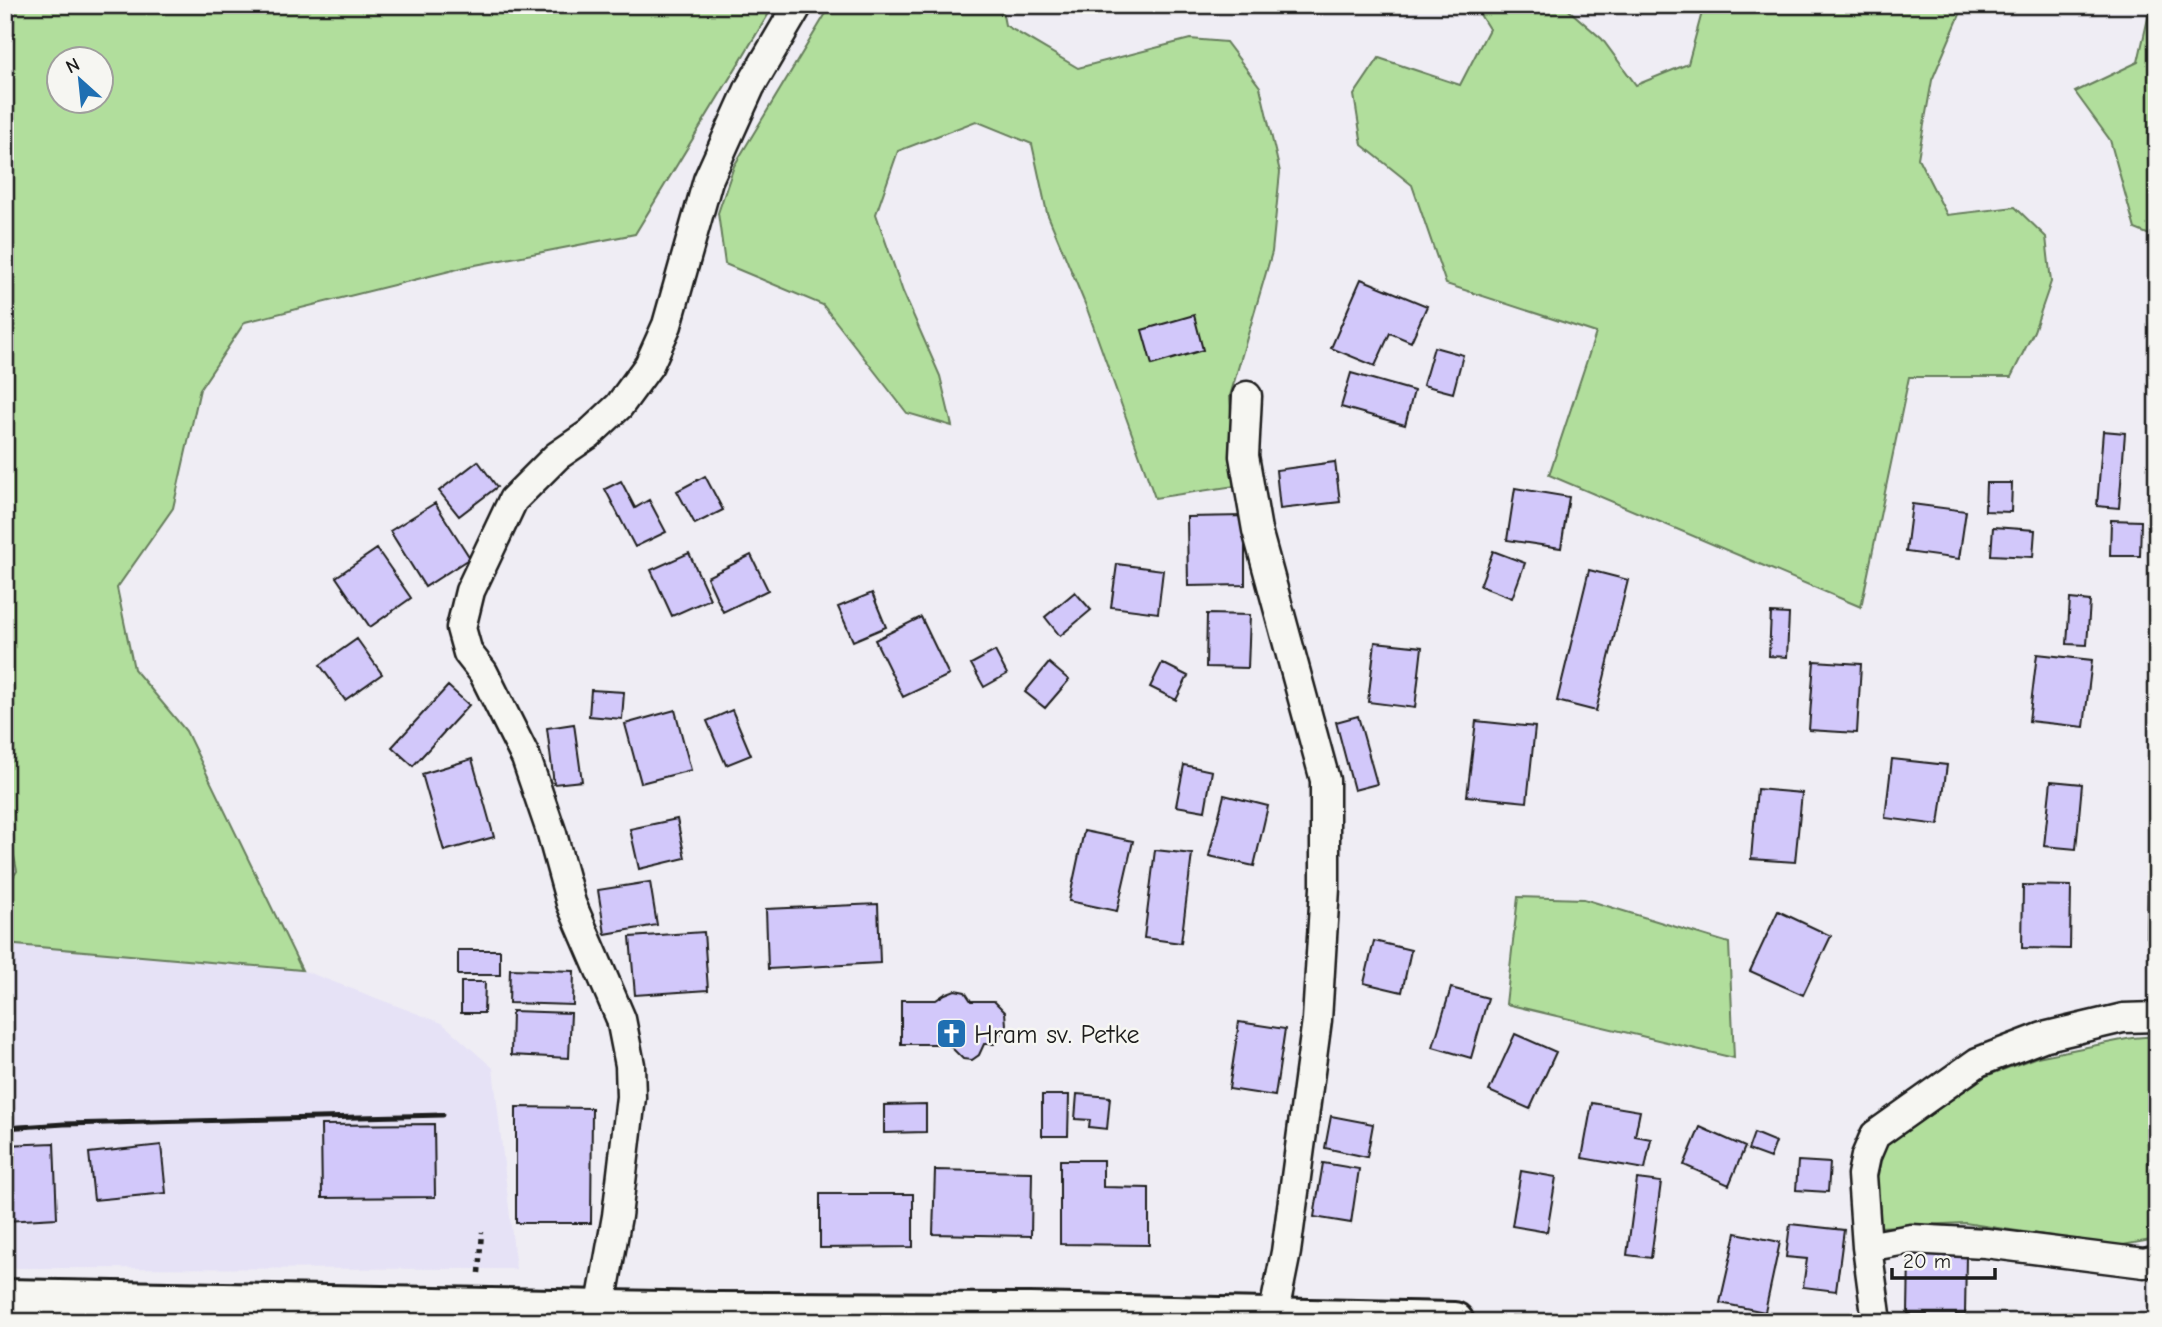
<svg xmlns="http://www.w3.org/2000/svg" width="2162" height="1327" viewBox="0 0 2162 1327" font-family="'Comic Neue',sans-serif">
<rect width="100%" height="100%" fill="#efedf4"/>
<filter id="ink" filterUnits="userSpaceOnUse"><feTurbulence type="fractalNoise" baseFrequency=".0143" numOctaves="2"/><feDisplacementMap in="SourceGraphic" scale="14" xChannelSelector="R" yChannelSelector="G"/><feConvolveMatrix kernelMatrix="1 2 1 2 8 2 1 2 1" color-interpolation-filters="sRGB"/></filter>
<g filter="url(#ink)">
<path fill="#e6e2f6" d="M5,944l297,26 140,53 51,45 23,201 -511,-1z"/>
<path fill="#b1de9c" stroke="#667d5c" stroke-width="2" fill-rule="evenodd" d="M5,5h769l-139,229 -165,32 -225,56 -45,67 -27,119 -56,80 17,81 52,62 116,239 -297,-26v-55l12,-18 -8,-40 -4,-5zM60,60h42v42h-42z
M831,5h170l4,20 73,43 112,-29 36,3 34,45 20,85 -8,80 -42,144 5,90 -80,12 -69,-192 -39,-93 -15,-69 -56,-23 -78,30 -22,63 27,78 37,84 12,50 -45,-13 -84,-108 -98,-41 -7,-51 16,-47z
M1474,5h89l39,34 34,46 52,-21 16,-59h260l-32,75 -14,78 29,57 68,-8 31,30 5,45 -17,49 -23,46h-102l-48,230 -312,-132 47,-142 -150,-49 -34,-99 -50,-40 -8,-50 25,-37 81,27 29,-56z
M2151,5h6v233l-22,-9 -25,-89 -35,-48 63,-30z
M1518,897l66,2 145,44 5,115 -228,-54z
M2157,1036v203l-40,7 -152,-23 -87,4 -2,-60 10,-22 100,-69 51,-19 95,-19z"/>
<path fill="#d2c8fa" stroke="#1c1c1c" stroke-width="2" d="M1361,279l66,27 -16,36 -21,-9 -15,33 -44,-18z
M1194,315l9,35 -51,15 -10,-35z
M1434,347l29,8 -10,38 -30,-8z
M1351,373l63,18 -9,34 -64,-18z
M2103,431l22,2 -6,75 -22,-2z
M478,461l19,26 -38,29 -20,-25z
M1335,462l5,40 -60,7 -4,-39z
M705,476l18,34 -28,14 -18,-33z
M621,481l14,27 14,-8 17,32 -31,15 -30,-58z
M1986,483h26l-1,29 -26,-1z
M1515,488l54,9 -8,51 -54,-8z
M435,503l35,55 -45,29 -35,-56z
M1912,504l54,7 -7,48 -53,-7z
M1245,516v69l-57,1 -1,-69z
M2111,520l30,1 -1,35h-30z
M1993,527l42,3 -2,27 -42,-2z
M377,549l34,49 -41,29 -34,-50z
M1493,551l32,12 -13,35 -32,-12z
M689,553l21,46 -38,17 -21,-46z
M751,555l17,35 -45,22 -16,-35z
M1117,564l46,6 -5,43 -47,-6z
M1589,570l39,10 -32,131 -39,-10z
M1075,592l16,18 -31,26 -15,-19z
M872,593l14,34 -33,14 -15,-34z
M2070,599l20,2 -3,44 -20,-1z
M1771,613l18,1 -2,43 -18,-1z
M1207,614l43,1 -2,53 -42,-1z
M921,617l28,58 -46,22 -28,-57z
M357,639l25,35 -37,26 -25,-35z
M1375,642l47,5 -7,61 -47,-6z
M995,651l12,23 -23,13 -13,-23z
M2037,654l55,6 -8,67 -55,-6z
M1814,661l47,3 -4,69 -48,-3z
M1049,663l20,17 -24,28 -20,-16z
M1162,663l26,13 -12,24 -26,-13z
M448,686l21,19 -56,61 -21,-19z
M591,690l33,2 -2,27 -33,-3z
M675,710l16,60 -50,13 -16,-59z
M732,710l19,45 -25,10 -19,-44z
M1358,716l19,68 -23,6 -18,-68z
M1476,721l59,6 -8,75 -60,-6z
M574,724l8,57 -28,3 -7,-56z
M472,759l22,78 -50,14 -22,-77z
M1892,759l55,6 -8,60 -54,-7z
M1184,765l28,6 -7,40 -29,-5z
M2051,781l31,3 -6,65 -32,-3z
M1757,789l45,4 -7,69 -44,-3z
M1224,795l44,11 -14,60 -45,-10z
M677,819l8,39 -46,11 -9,-40z
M1084,831l49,10 -16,70 -48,-10z
M1155,850l37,4 -11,89 -37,-5z
M650,882l7,43 -52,9 -7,-44z
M2148,883h9v54h-10z
M2023,885l48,1 -1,63 -48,-1z
M878,904l2,59 -112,6 -2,-60z
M1778,911l53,25 -28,59 -53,-24z
M704,932l4,58 -73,5 -5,-58z
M1374,941l37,9 -9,42 -38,-9z
M458,950h42v25h-42z
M510,969l64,2 -1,34 -64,-2z
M461,982h24l-1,31h-23z
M1451,988l37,10 -17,60 -38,-11z
M955,990l10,2 6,9h23l11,11 1,13 -12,19h-10l-5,11 -7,5 -9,-1 -15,-15h-47v-44h35l9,-6z
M512,1011l59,2 -2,45 -58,-3z
M1239,1022l46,7 -10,67 -46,-7z
M1515,1034l41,18 -26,57 -41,-18z
M1077,1094l33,3 -3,32 -18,-2 1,-7 -15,-1z
M1042,1095h27l-1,41h-26z
M1592,1103l48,8 -5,25 16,3 -6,30 -63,-11z
M926,1104v28l-42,1v-28z
M516,1107l76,1 -1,115h-75z
M1331,1116l42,8 -6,33 -42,-9z
M434,1124l1,73 -113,1 -1,-73z
M1700,1127l45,20 -16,38 -45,-20z
M1754,1133l22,9 -6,16 -22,-8z
M54,1143l3,75 -52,3v-76z
M161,1145l5,48 -72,7 -5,-47z
M1060,1160h43v27l46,1v57l-89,-1z
M1798,1161l32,2 -2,29 -32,-2z
M1323,1163l36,6 -8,54 -37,-6z
M935,1170l97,2 -1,64 -98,-2z
M1521,1171l35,6 -9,55 -35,-6z
M1637,1179l24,3 -10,76 -24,-3z
M820,1194h93v53l-93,1z
M1790,1224l54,6 -8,61 -33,-4 4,-28 -21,-2z
M1736,1233l44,9 -15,70 -45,-9z
M1909,1254l57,1 -1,59h-57z"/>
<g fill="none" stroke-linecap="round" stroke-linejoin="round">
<defs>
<path id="minor" d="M1247,396l-3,60 13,74 68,250v108l-8,132 -31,232 -13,65
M1867,1247l44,-8 74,4 159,20 13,-3
M600,1310l17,-94 14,-119 -1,-32 -9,-46 -50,-116 -19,-69 -26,-76 -43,-86 -15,-19 -7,-25 9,-37 43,-91 44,-44 32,-22 30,-28 30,-41 18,-40 41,-145 42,-93 48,-82
M1877,1322l-10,-75 -5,-72 4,-19 9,-21 103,-73 65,-25 80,-19 34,-1"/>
<path id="secondary" d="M5,1299l711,13 314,1 424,9"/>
</defs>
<use href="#minor" stroke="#1c1c1c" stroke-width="33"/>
<use href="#secondary" stroke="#1c1c1c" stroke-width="44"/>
<path stroke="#1c1c1c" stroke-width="4.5" stroke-dasharray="5 5" stroke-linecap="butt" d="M479,1273l3,-41"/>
<use href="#minor" stroke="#f6f6f2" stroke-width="28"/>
<use href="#secondary" stroke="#f6f6f2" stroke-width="38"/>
<path stroke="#1c1c1c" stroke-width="5" d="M5,1128l59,-4 379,-9"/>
</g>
</g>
<defs>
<symbol id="church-square" viewBox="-11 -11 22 22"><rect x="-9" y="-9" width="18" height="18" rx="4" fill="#1f6fb2" stroke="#f6f6f2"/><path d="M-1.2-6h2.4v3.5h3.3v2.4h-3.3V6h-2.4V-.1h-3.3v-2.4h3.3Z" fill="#fff"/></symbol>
</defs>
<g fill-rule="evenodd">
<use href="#church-square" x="934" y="1016" width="35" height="35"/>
</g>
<g text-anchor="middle" stroke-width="5" stroke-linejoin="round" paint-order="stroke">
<g font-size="26" fill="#1c1c1c" stroke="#f6f6f2" text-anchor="start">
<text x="974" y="1043">Hram sv. Petke</text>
</g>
</g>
<rect width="2162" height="1327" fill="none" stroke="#f6f6f2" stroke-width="28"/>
<rect x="14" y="14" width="2134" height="1299" fill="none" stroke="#1c1c1c" stroke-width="2.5" filter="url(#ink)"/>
<g transform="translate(80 80) rotate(333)"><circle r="33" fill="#f6f6f2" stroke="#9f9f9c" stroke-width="2"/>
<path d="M0-5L12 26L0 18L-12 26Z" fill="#1f6fb2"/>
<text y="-10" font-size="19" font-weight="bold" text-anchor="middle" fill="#1c1c1c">N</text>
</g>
<path d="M1892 1268v10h103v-10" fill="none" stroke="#1c1c1c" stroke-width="3.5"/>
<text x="1903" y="1268" font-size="21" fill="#1c1c1c" stroke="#f6f6f2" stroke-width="5" paint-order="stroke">20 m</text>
</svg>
